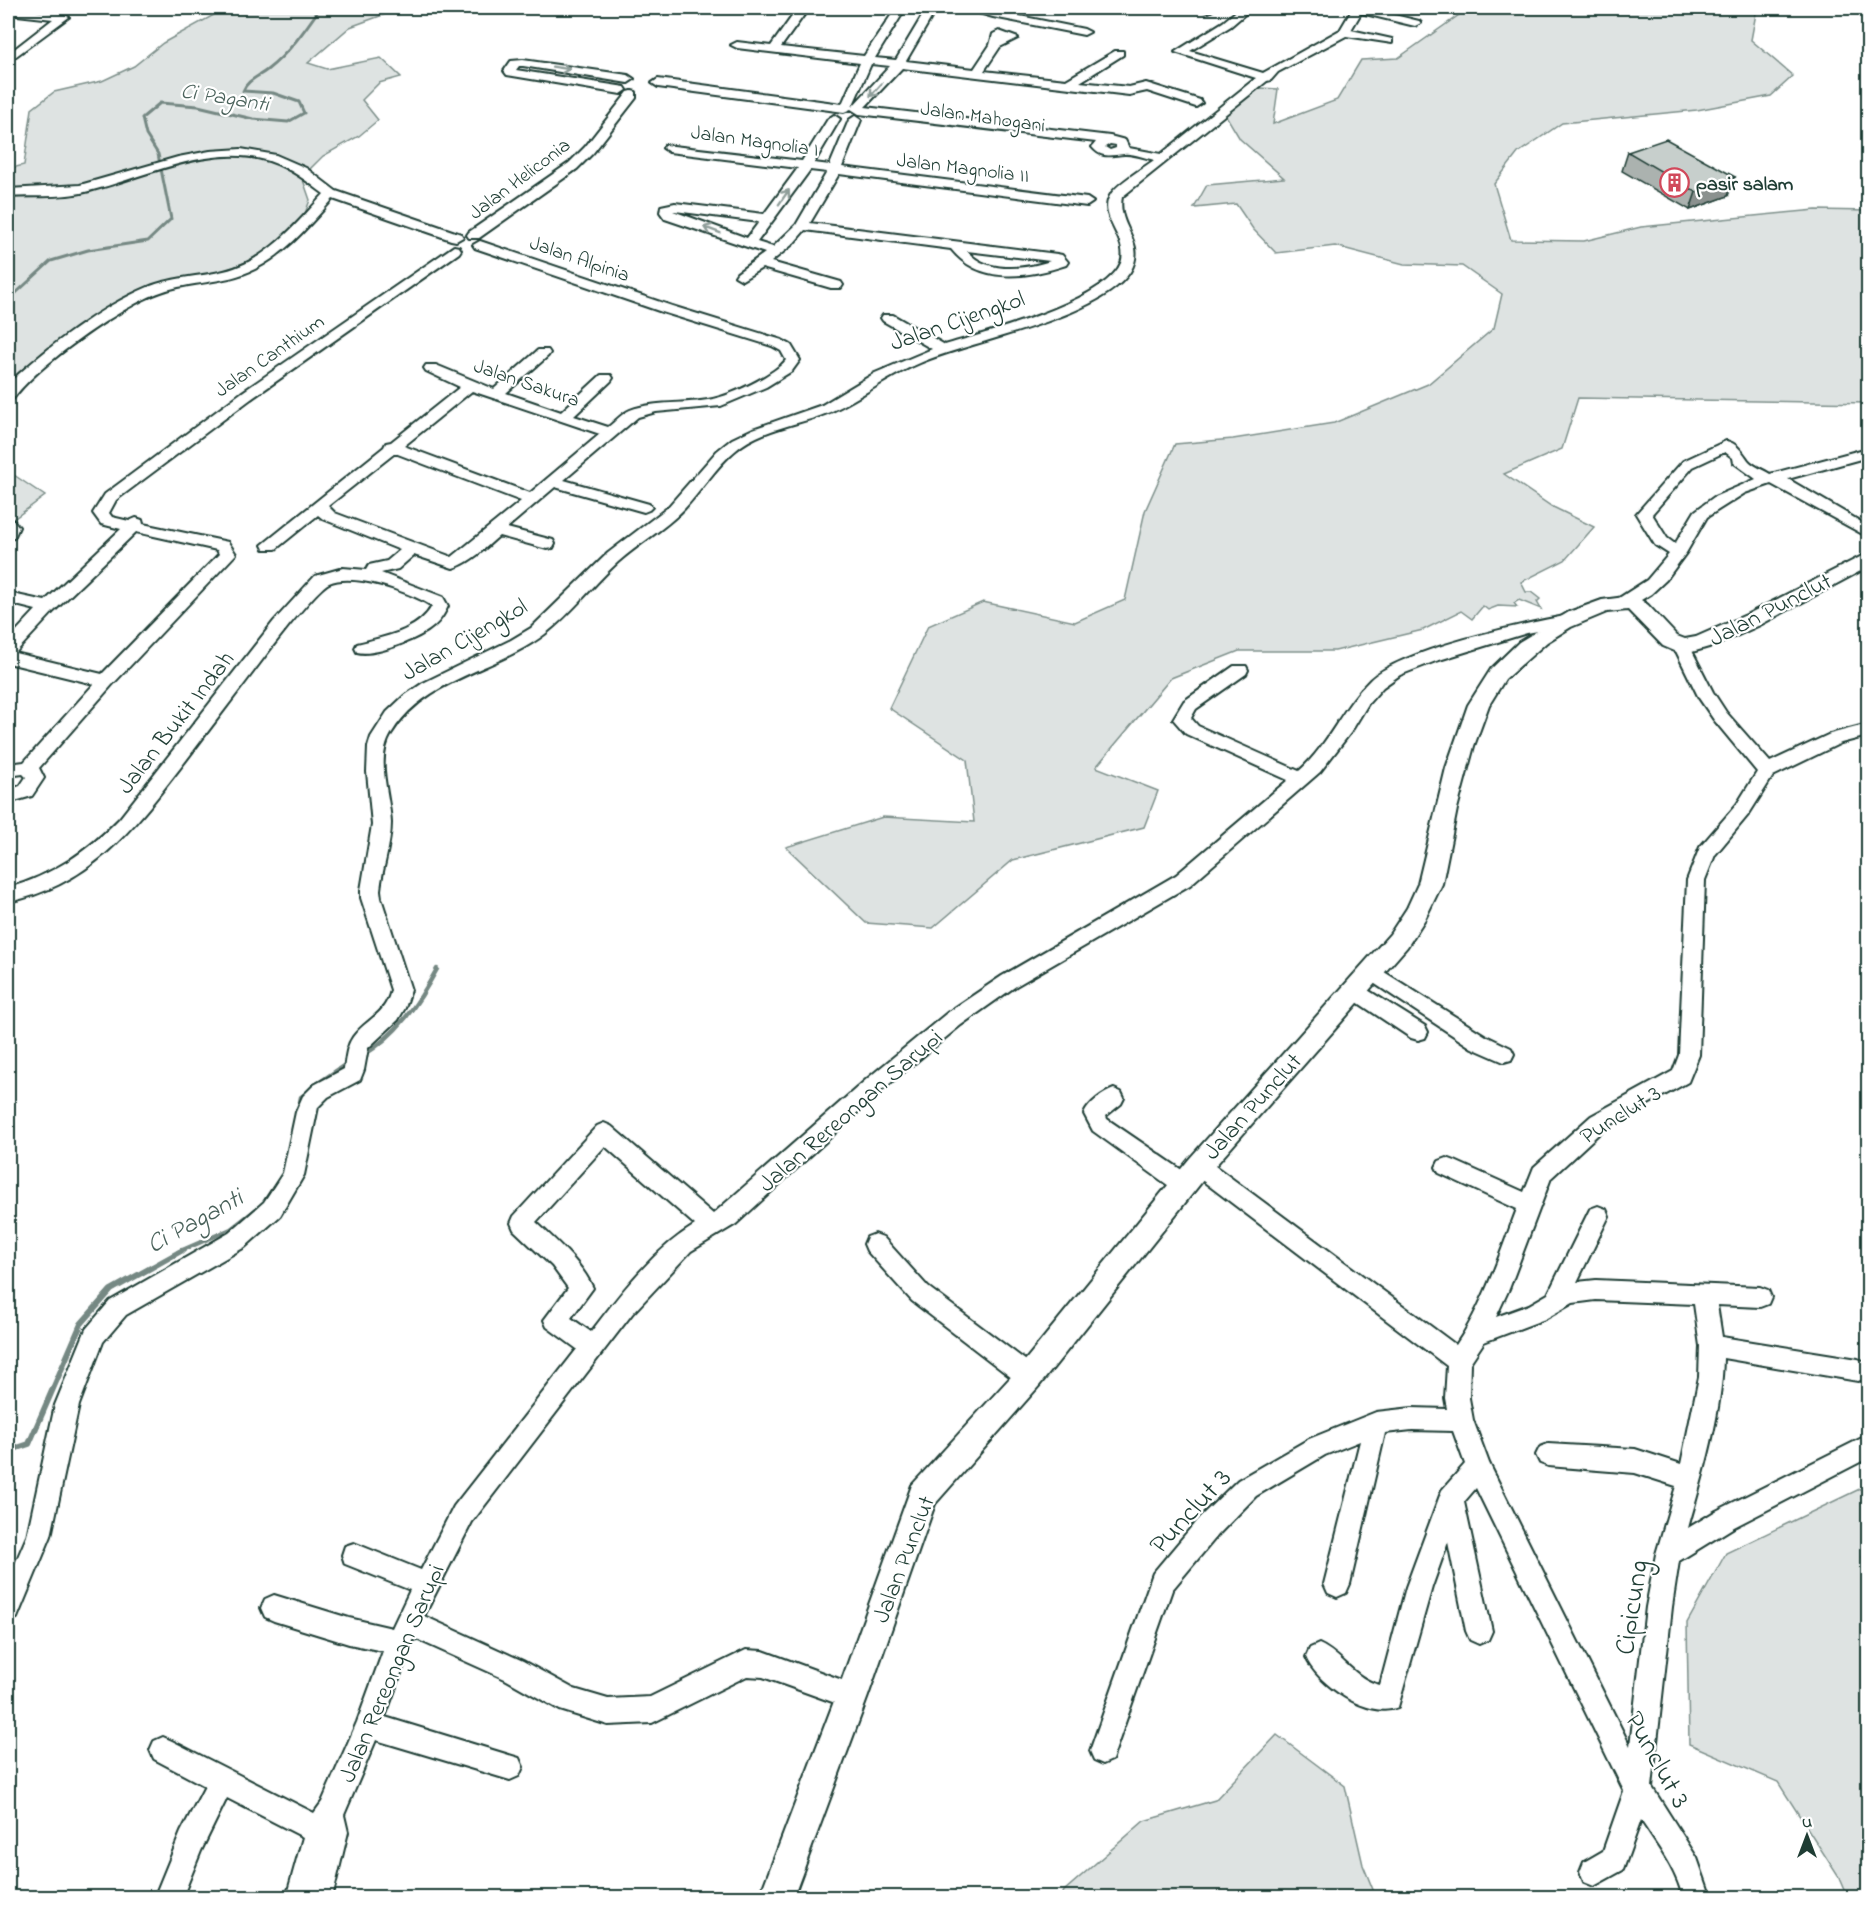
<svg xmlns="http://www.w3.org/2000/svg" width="1876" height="1905" viewBox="0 0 1876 1905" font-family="'Indie Flower',sans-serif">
<rect width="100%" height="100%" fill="#fff"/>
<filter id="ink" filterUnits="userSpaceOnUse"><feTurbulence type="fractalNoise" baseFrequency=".0167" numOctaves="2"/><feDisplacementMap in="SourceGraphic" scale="12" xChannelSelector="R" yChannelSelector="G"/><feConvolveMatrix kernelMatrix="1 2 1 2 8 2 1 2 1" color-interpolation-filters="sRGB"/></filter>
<g filter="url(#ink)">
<path fill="#dee3e2" stroke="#7e908b" stroke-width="1.5" d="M221,8h181l-52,19 -42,36 19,6 54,-11 20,19 -22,6 -17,17 16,20 -19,16 -36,20 -21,21 8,23 -7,19 -39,36 -51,20 -65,14 -80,47 -60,44v-211l16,-4 8,-56 22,-17 48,-11 32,-15 29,-23 51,-28z
M1469,8h288l-6,32 42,36 -22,20 -74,14 -135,13 -44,30 -24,31 17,56 73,1 57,-14 175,-17 52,1v192l-290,-5 -16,51 -58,25 47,32 43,21 -29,33 -44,22 5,10h5l9,7 -3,3 4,7 -22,-9 -5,3 3,4 -19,-1 -10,4 -5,-4 -11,13 -11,-8 -38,19 -88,21h-96l-68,27 -75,89 62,24 -14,36 -131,33 -80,68 -67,-5 -80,-76 97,-30 91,5 -7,-62 -78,-52 39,-82 55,-24 92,20 50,-22 20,-89 30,-67 58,-5 101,-16 94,-39 66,-56 8,-34 -40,-28 -58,-2 -69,-18 -59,7 -23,-24 -17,-25 -42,4 13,-23 77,-7 -44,-39 -15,-25 35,-26 18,1 -5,35 64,-24 24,-40 37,-2z
M8,471l37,25 -37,27z
M1868,1485v412h-21l-9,-21 -60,-94 -89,-38 -2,-121 39,-70z
M1277,1735l68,51 18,79 13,32h-315l3,-6 80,-70 71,-21z"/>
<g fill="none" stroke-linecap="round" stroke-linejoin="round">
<path stroke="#758883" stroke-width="3" d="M8,295l8,-2 35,-32 37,-11 60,-9 23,-22 -13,-65 -12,-19 -4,-17 18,-15 38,3 55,13 35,3 16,-9 -5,-11 -26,-9 -30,-2c4,-11 15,-14 24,-21 22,-17 38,-40 53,-62"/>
<path stroke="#758883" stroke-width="4.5" d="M362,1056c35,-21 56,-52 75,-87
M314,1086l35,-24
M299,1107l2,-10 7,-5
M178,1252l53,-23 27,-21"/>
<path stroke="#758883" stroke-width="6" d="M8,1451l21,-7 52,-120 30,-34 70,-39
M1865,1557l3,3"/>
<defs>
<path id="minor" d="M8,8l55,6 6,3 -61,45v-8l45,-35 -45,-5z
M798,8h11l-28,39 83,9 32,-48h10l-31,50 21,2 31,-52h10l-31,53 68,8 16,-24 3,-11 6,-3 19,7 -18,9 -16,24 82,9 49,-29h8v4l-43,27 49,5 17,-4 54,17 2,3 -6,4 -49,-16 -18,4 -227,-27 -37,39 245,29 15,4 4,8 32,6 95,-76 -81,-26 48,-30 17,-14h12l-21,18 -41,25 73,22 77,-43 13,-22h13l53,13 2,2 -6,3 -54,-13 -10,17 41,9v4l-46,-7 -68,36 -7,8 -4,1 -145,116c-6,30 26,45 8,75 -30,46 -159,69 -210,91 -32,13 -59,35 -90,49 -30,13 -68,16 -94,38 -20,16 -34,40 -52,59 -20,21 -45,34 -66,53 -25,23 -46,51 -73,72 -48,37 -121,44 -154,100 -16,26 -1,61 0,89 0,23 -9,45 -11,67l1,8 30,92 -6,18 -7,12 -30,28 -4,22 -4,10 -32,17 -10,10 -14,68 -24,41 -35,31 -119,68 -23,27 -24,63 -28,131 -34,82 -9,3v-41l19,-44 28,-131 31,-76 24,-28 119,-68 35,-31 19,-29 13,-61 7,-16 11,-11 30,-16c2,-11 2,-22 9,-32 14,-19 32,-21 38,-47l-30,-92v-8l11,-65 -5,-53 1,-25 3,-10 16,-25 17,-16 19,-13 88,-43 20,-12 77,-75 59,-45 50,-57 15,-12 21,-10 69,-24 53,-32 57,-24 -49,-28 -2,-3 2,-3h10l52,30c39,-12 160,-43 176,-82 9,-24 -25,-46 -10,-69 7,-11 31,-25 43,-34 -9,-2 -21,-7 -30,-6 -14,1 -22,5 -32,-7l4,-5 -237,-28 -8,-5 -7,3 -186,-25 -6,-4 6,-4 184,25 18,-41 -123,-15 -6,-3 6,-3 34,4zM871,64l19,2 -38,41zM1110,144l6,1v3l-6,2 -5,-3z
M977,8h11l7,3 89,18 6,3 -6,3 -91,-18 -14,-4z
M1204,8h12l-7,4 -4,-1z
M523,60l105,15 6,4 -6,4 -105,-17h-4l-3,4 109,17 2,3 -6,4 -114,-19 -3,-4 7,-10z
M632,91l4,1v6l-43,55 -16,16 -98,69h-10l-2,-3 2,-3 100,-69 16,-16 43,-55z
M834,115l6,4 -26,44 16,2 19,-45 6,-4 6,4 -19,47 245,31 6,4 -6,4 -248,-32 -29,49 247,31 5,1 6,7 -2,3c-40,13 -86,20 -115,-16l-146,-19 -12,14 -22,18 70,20 2,3 -2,3h-10l-69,-20 -20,12 -7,-4 2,-3 28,-20 -100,-34 -5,-7 1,-6 14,-3 89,11 34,-46 -129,-16 -6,-4 2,-3 137,16 26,-42zM810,170l17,2 -31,53 -23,22 -16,-5zM673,211h2l84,11 -12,16zM967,251l83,10c-26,9 -64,13 -83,-10z
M241,149l35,6 30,13 30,23 125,43 2,3 -7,4 -5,-1 -118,-41c-23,25 -46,54 -78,70 -30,15 -64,12 -94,23 -38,13 -125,74 -148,107l-5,1v-14l2,-4c38,-35 90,-75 138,-95 24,-10 51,-10 76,-16 43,-10 71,-46 100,-77 -17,-13 -34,-26 -55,-33 -61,-19 -129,19 -188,32 -24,5 -49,2 -73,4v-8l72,-4 98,-28 32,-6z
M480,241l192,65 110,34 9,5 9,15 -8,11 -26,16 -45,19 -65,6 -18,5 -74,63 85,24 3,3 -3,3 -5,2 -89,-25 -48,41 46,12 2,4 -2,4 -6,1 -48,-13c-14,12 -28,27 -46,32l-39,-13 -16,14 -17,4 62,24 5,9c-4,8 -7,14 -14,20 -13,12 -59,31 -77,26l-2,-4 2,-4c26,-7 61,-12 75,-38 -22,-14 -78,-34 -103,-23 -12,6 -50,55 -60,68 -27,36 -55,72 -82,108 -51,66 -93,125 -179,143v-14c45,-13 79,-36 112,-70l154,-197 41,-45 28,-8 23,2 3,-5 18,-4 13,-11 -77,-31 -5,-4 -42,34h-12l-2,-4 122,-98 2,-4 5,-1 69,-55 -34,-16 -2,-3 2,-3h10l58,24 44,-39h10l2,3 -2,3 -42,37 55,19 40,-37h10l2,3 -2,3 -37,35 34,11c7,-5 14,-14 22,-17 27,-10 55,-5 83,-11 19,-4 61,-24 73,-39l-5,-9 -9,-5 -110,-34 -187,-64 -2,-3zM472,391l128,43 -70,59 -126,-47zM395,453l126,48 -69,56 -117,-44 -7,-7z
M454,246l5,1 2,3 -2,3 -208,146 -135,101 -7,13 3,4 17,4 7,-3 6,2 1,4 85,18 8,12 -124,131 -73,83 5,10 -12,18 -24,7v-13l12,-4 6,-9 -3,-3 -15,2v-12l16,-2 70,-78 -86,-21v-23l28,-30 -28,-7v-10l37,8 76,-72 -20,-5 -8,-11 12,-19 136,-101zM136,532l81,18 2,4 -117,120 -87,-21 39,-42z
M1726,441c11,2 17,12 22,19 5,6 16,10 22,14l98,-26v9l-80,22 80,47v11l-97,-53 -26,9 -38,24 -21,36 -20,27 -15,14 -20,12h-12l-2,-4 2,-4 28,-18 22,-26 -14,-9 -19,-31 47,-53zM1725,452l8,6 1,5 22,16 -42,18 -19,14 -20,33 -8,-6 -15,-24 41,-47z
M8,519l6,2 5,6 -5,11 -6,1z
M1570,615l6,1 2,4 -2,4 -49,9 -91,28 -36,14 -17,12 -15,17 -17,28 -31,40 -130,113 -174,101 -55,39 -79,65 -146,134 -45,27 -59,63 -160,208 -48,94 99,45 51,28 34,10 42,-2 96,-47 17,1 98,36 4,9 -4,9 -9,4 -89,-32 -16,-1 -95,47 -44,2 -48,-15 -55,-31 -91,-41 -29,79 134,41 4,9 -4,9 -9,4 -134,-40 -32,75 4,17 -16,66h-46l17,-61 -76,-39 -26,53 -19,47h-28l27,-66 24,-46 -51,-27 -4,-9 4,-9 9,-4 9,4 142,72 8,-11 35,-80 26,-71 -34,-7 -75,-23 -9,-4 -4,-9 4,-9 9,-4 75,23 43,10 18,-38 -65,-26 -3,-9 3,-9 9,-3 67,27 33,-64 123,-157 -30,-22 -3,-7 24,-32 -16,-22 -38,-36 -3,-7 3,-7 83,-90 7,-3 7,3 102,88 155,-136 79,-65 55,-37 174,-101 112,-95 -102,-46 -13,-15 11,-18 50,-35h12l2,4 -2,4 -50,35 -5,9 7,8 101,45c30,-26 43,-64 71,-91 31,-30 155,-57 200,-65zM605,1146l90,79c-42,25 -75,69 -104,107l-20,-14 22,-30c-12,-26 -36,-46 -57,-66z
M1682,641l6,2 25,49 13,20 44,50 60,-28 38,-10v12l-27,7 -68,33 -24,38 -34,41 -10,25 -6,175 -11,27 -83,46 -54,50 -42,111 -13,28 33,-12 19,-11 42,-85 8,-3 8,3 3,7 -32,66 19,-2 164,7 8,3 3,7 -3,7 -8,3 -43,-2 5,32 136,22 8,3 2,6 -2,10 -8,3 -135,-23c-1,54 -20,118 -35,170l28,-17 152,-76v23l-134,69 -55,34 -7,46 -20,180 45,71 14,40h-28c-7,-30 -26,-53 -42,-78l-18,50 -29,16 -10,-4 -4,-10 4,-10 19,-11 21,-60 -148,-303 -12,14 28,129 -4,9 -9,4 -9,-4 -4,-9 -18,-89 -16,45 -34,120c-29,13 -81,-23 -92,-50l4,-9 9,-4c23,10 36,36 61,41l26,-98 33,-89 3,-8 23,-26 -12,-33 -41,-1 -27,3 -35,151 -4,9 -9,4 -9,-4 -4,-9 36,-143 -35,14 -69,41 -38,39 -46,55 -60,170 -9,4 -9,-4 -4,-9 63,-178 47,-56 38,-37 71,-41 67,-27 36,-4 35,1 -2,-11 2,-32 -256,-194 -3,-6 3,-6 8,-3 8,3 249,185c28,-41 43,-89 61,-136l-78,-36 -3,-6 3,-6 8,-3 8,3 69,31 10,-25 57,-51 82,-45 6,-16 8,-175 13,-33 37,-43 20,-32 -43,-52 -15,-22 -25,-51 2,-4zM1596,1300l98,4 6,42 -1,31 -18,87 -46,-15 -87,-5 -8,3 -4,8 4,8 8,3 87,7 41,13 -20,68 -10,53 -16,139 -141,-283 -16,-43 -4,-22 1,-35 14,-21 61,-23 28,-16z
M1373,965l113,71 25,12 3,6 -3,6 -7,2 -32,-14 -106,-70 -3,-5 3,-5z
M1355,982l70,44 3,6 -3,6 -7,2 -7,-2 -63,-42 -3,-6 3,-6z
M1114,1089l7,3 3,6 -3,6 -15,12 1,3 85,58 3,7 -3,7 -8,2 -8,-2 -83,-60 -9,-17c5,-11 19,-21 30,-25z
M875,1234l8,3 45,50 109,82 4,8 -4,8 -8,3 -8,-3 -109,-84 -45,-50 -3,-7 3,-7z"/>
<path id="major" d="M1868,553v14l-108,58 -41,19 -27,8h-15l-14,-6 -35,-36 -21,2 -36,15 -24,15 -42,37 -16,26 -15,41 -17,63 -15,75 -17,35 -18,28 -199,227 -169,212 -104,118 -67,192 -75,202h-34l77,-202 76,-211 107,-117 171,-210 200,-224 17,-26 11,-24 28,-116 22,-63 23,-36 28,-27 50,-30 33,-12 23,-3 16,3 7,5 29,31 8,3 11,-2 50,-22z"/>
</defs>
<use href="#minor" stroke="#1f3d34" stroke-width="4"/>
<use href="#major" stroke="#1f3d34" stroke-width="4"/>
<use href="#minor" fill="#fff" fill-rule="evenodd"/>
<use href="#major" fill="#fff" fill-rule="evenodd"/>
</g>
<path fill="#abb2af" stroke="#1f3d34" stroke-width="1.5" d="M1628,152l100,44 -38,14 -68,-39z"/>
<path fill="#8b918f" stroke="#1f3d34" stroke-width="1.5" d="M1735,177l-7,19 -38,14 6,-18z"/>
<path fill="#c7cfcc" stroke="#1f3d34" stroke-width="1.5" d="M1666,139l69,38 -39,15 -68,-40z"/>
<defs><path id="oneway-shaft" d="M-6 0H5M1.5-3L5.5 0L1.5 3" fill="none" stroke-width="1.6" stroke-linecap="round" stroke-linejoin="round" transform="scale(1.5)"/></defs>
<g stroke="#8f9e9a">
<use href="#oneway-shaft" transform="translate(561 68) rotate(9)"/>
<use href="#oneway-shaft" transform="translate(876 90) rotate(132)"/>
<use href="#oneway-shaft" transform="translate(784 197) rotate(-55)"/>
<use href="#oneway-shaft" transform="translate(712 230) rotate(-160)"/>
</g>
</g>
<defs>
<symbol id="building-ring" viewBox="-11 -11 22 22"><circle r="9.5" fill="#fff" stroke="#d1495b" stroke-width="1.5"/><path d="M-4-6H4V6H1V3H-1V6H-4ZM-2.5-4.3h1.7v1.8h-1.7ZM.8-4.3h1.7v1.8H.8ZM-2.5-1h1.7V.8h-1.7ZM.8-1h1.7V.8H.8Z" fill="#d1495b"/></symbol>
</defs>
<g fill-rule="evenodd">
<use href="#building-ring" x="1658" y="166" width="33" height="33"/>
</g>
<g text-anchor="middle" stroke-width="4.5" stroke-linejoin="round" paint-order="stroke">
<g font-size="20" fill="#1f3d34" stroke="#fff">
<text transform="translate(983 116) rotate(8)" y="7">Jalan Mahogani</text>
<text transform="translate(755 140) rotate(8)" y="7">Jalan Magnolia I</text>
<text transform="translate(963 167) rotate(7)" y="7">Jalan Magnolia II</text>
<text transform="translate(519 178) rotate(-37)" y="7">Jalan Heliconia</text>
<text transform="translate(580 258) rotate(19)" y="7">Jalan Alpinia</text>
<text transform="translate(269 355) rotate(-35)" y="7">Jalan Canthium</text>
<text transform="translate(527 382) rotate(19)" y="7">Jalan Sakura</text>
</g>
<g font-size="20" font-weight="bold" fill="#1f3d34" stroke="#fff" text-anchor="start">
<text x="1696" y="190">pasir salam</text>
</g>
<g font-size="22" font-style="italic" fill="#4a625b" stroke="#fff">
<text transform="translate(225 96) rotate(9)" y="8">Ci Paganti</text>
</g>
<g font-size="24" fill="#1f3d34" stroke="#fff">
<text transform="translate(957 320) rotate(-19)" y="8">Jalan Cijengkol</text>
<text transform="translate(1770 609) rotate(-27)" y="8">Jalan Punclut</text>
<text transform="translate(464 639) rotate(-30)" y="8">Jalan Cijengkol</text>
<text transform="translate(175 722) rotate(-52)" y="8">Jalan Bukit Indah</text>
<text transform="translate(1252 1106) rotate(-48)" y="8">Jalan Punclut</text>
<text transform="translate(850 1110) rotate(-41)" y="8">Jalan Rereongan Sarupi</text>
<text transform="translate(1620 1114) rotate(-32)" y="8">Punclut 3</text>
<text transform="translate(903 1559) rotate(-69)" y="8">Jalan Punclut</text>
<text transform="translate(391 1673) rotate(-67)" y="8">Jalan Rereongan Sarupi</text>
</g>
<g font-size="26" font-style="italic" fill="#4a625b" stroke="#fff">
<text transform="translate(194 1220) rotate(-29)" y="9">Ci Paganti</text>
</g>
<g font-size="28" fill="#1f3d34" stroke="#fff">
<text transform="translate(1189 1510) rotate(-47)" y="10">Punclut 3</text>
<text transform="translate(1630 1607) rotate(-81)" y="10">Cipicung</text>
<text transform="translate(1659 1759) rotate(61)" y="10">Punclut 3</text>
</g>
</g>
<rect width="1876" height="1905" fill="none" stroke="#fff" stroke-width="30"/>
<rect x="15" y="15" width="1846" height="1875" fill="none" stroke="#1f3d34" stroke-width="2" filter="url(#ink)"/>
<g transform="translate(1807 1836)" stroke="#ffffff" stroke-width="4.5" paint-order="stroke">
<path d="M0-4.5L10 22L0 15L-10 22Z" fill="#1f3d34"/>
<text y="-9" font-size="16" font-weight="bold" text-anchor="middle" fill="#1f3d34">U</text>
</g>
</svg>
